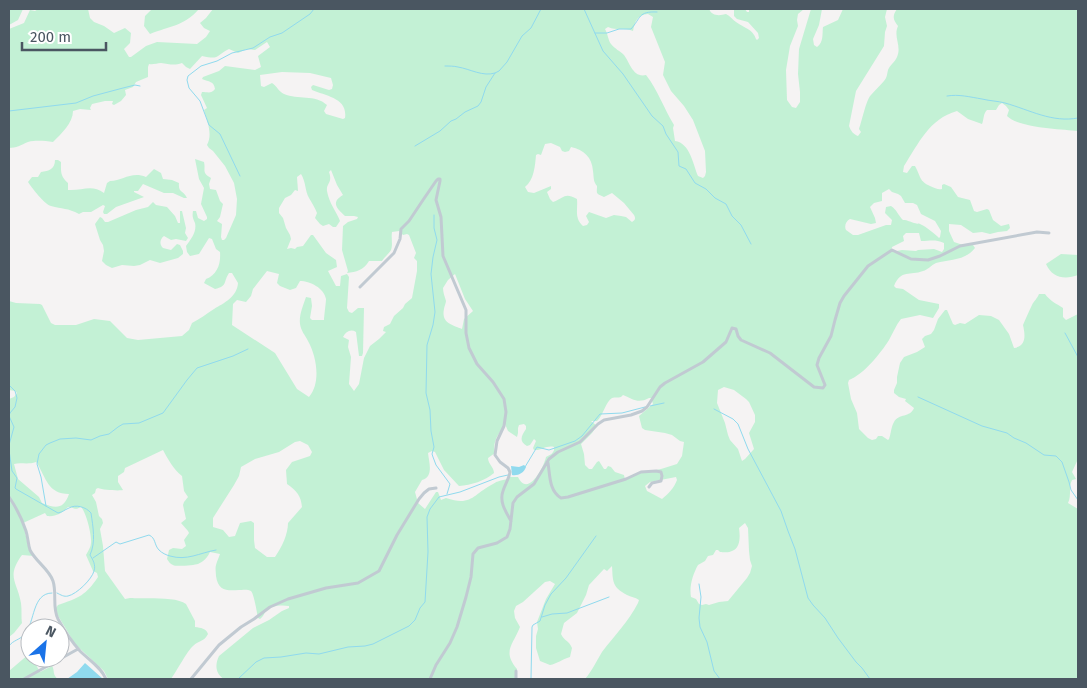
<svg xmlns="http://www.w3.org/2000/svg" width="1087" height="688" viewBox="0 0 1087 688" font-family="'Fira Sans',sans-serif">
<rect width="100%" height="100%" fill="#f5f3f3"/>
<path fill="#c3f1d5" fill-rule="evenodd" d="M9,9h14l-5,11 -9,5z
M38,9h50l2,9 4,4 10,4 10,7 11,-5 6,5 -1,10 -6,6 5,8h2l15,-11 11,-4 40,2 9,-7 4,-6 -6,-3 -4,-5 6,-5 7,-9h496c3,7 10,7 17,5 4,2 7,6 10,8 8,6 17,7 20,17l1,1 2,-2 -1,-5 -10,-11 -11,-3 -3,-3v-7h11l2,3h2v-3h55l-6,5 -1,6 1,6 -8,20 -4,24 1,30 5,7 4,1 4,-6v-10l-2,-18 1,-25 12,-40h11l-3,16 -6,14 1,6 3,2c7,-5 5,-13 6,-20l15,-7 5,-11h44l-2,8 2,9 -2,6 -1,14 -28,45 -7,35c2,5 4,8 9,10l3,-4 -2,-3c3,-8 7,-29 12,-34 4,-5 9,-9 13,-14 3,-3 3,-7 4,-11 2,-5 7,-8 9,-13 5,-11 -4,-20 1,-31 -5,-6 -6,-10 -1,-17h181v122c-17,-2 -59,-3 -71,-15l2,-6 -3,-4 -4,-3 -3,2 -3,5h-9c-4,4 -3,9 -5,14l-14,-5 -11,-8c-28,8 -38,32 -53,55l-1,6 4,1 5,-7h3c6,11 4,15 15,20 5,2 8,4 12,3v-4l2,-1 7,3 7,10 12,3 4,11 3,1 10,-3 2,1 4,10 8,6 8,-2 1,4 -3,3 -9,1 -8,2 -8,-2 -9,1 -12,-8 -12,-1v7l5,11 9,3h10l2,3c-10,13 -25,11 -39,15 -5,2 -8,7 -13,8 -13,5 -22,-2 -29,15l2,2 7,1 16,11 20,4v4l-6,10 -13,-3 -19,4c-5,6 -8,14 -12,21 -9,14 -25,34 -40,40l-1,3 3,16 6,14 2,16 9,9 4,2 4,-1 2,-3h4l6,4 1,-1c2,-5 2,-12 5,-17 5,-9 16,-4 20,-14l-9,-7 1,-2 -7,-2 -5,-4v-3l3,-7v-6l3,-14 4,-6 13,-5 8,-5 -3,-8 3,-3 6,-2 3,-4 4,-11 7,-9h2l6,14 2,1 5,-2 5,1 14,-9 12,1 8,4 10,14 5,14c13,-2 11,-14 9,-23 3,-7 6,-14 9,-20 2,-4 5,-6 7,-11h6c5,7 12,10 18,14v9l3,3 12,-6v145l-6,13 4,7 -4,1c-4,8 0,14 -4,23l10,6v170h-493c7,-8 11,-17 17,-27 12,-16 27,-31 36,-49l1,-3c-4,-3 -8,-3 -12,-5 -15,-8 -14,-13 -15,-29l-5,5 -3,-2 -15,16 -3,10 -9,18 -13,10 -3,11c3,7 8,6 11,14l-2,9c-8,2 -13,7 -20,8l-10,-4 -4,-13v-12l2,-7 -1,-7 9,-23 9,-15 -5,-3 -5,1 -22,20 -7,4 -2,5 1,7 5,9c-7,18 -18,24 -3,42l-2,10h-291c-9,-5 -9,-15 -5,-23l34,-28 16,-8 13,-9 7,-3v-2c-7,-1 -19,-1 -24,6 -1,2 -2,5 -5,7l-2,-1c-1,-5 -4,-24 -7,-27 -3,-2 -9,-1 -12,-1 -12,1 -21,1 -23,-14 0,-3 -1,-8 0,-11 1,-4 3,-8 4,-11l-10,-2c-2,5 -7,10 -12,12 -3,1 -22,3 -25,1 -3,-1 -4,-3 -6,-6l2,-9 4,-2 9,1 4,-3 -2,-6 5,-7 -1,-2 -7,-8 5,-4 -3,-14 1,-3 4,-5 -4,-6 -2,-15c-9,-7 -14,-17 -19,-26l-38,18 -1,4 -6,4v6l5,8c-4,1 -20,0 -25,-2l-2,1 -1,4 -3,2 4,7 3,14 3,3 1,4 -3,6 3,17 2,25 20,28 5,-1c14,1 46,-2 56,6l9,17v6c6,1 11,1 13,7 -4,8 -9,6 -15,12 -5,4 -17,26 -22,33h-63l-4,-8 -29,-27 -18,-30 -1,-6 2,-3c21,-7 28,-10 40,-28l-1,-4 -4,-2 -7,-16c2,-4 5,-8 5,-12 1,-8 -5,-31 -10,-36 -8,4 -6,0 -13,0 -6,6 -12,10 -21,9l-2,-3 -22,10 6,27 5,6 -12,-1c-16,22 -5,26 -1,48 1,7 0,14 1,20l-8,10 -5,4v-238l5,-2 3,-4 -2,-2 -6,-1v-89l7,2 24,1 2,1 9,18 4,2h21l18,-6 16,2 17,17 11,2 44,-4 7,-6 3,-7c8,-4 14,-9 22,-14 10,-6 23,-12 24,-26l-6,-10h-3c-6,9 -1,13 -14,16l-11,-6 2,-4c11,-4 15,-15 14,-27l-4,-3 -4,-10 -3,-1 -10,16 -9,2 -3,-4 -1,-6c5,-7 11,-14 9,-23 -2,-5 -3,-6 -2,-12h3l2,7 6,3 3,-2v-2l-6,-13 3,-16 -5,-9 -4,-20 9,3c2,8 -3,10 7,16l-2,6 1,5 6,1 4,11 3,3 -3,13 -3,4 5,3 -1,13 1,3h2l2,-2 10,-23 1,-16 -3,-16 -9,-17 -12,-15 -4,-3 -2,-3c6,-11 0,-24 -3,-35l3,-2 -6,-13 1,-3c6,0 9,2 13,-3 -1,-8 -6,-7 -13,-10l1,-2 16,-6 6,-5 30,4 6,-3 -3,-11 12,-9 -3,-5 -12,8 -8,-1 -9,4 -9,-4c-14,7 -9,11 -27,7l-12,13 -4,-2 -4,-4c-8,3 -13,1 -21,0 -4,0 -8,2 -12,1l-1,3v10l-12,5 -3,5 -8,3 1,5 -5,6 -7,4 -2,-1 1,-3h-8l-13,3 -2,4 1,2 -11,-1 -7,2c0,12 -12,23 -20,31 -8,-1 -17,-2 -25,0 -7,3 -12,6 -19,6v-119l15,-6 6,-13 5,1zM648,14l5,3 -2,10 14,35 -2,13 8,16 13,15 9,14 12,31 1,21 -1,4 -2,2 -5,-2c-5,-12 -8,-33 -23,-35l-2,-13 1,-3c-10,-16 -16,-35 -28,-50 -13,3 -16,-12 -22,-20 -4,-4 -9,-6 -13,-11 -3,-4 -3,-10 -6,-15l3,-2c9,4 15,0 25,4 2,-10 4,-16 15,-17zM282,72l28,1 21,5 2,7 -1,4 -3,1 -16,-5 -2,2 1,3c14,6 36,8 33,28l-2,1 -17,-5 -2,-3 3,-6c-12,-11 -29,-5 -43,-11 -5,-2 -7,-8 -12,-11l-8,4 -3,-1 -1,-11zM551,143l9,4 2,4 3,1 4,-1 2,-4c13,3 21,10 22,24 1,7 0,10 4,15 0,8 -2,7 7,11l8,-4 12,10 10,12c2,4 1,5 -2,7l-6,-5 -5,-1 -7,-1 -8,3 -17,-6 -3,4 3,6 -2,3 -4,1c-9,-8 -5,-16 -6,-27 -13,-7 -12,-1 -24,3l-3,-3 -3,-7 4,-3v-3l-17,7 -6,-1 -3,-5c9,-7 10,-21 11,-32l2,-1 3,1 4,-11zM331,170l6,15 6,10c-12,7 -7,13 2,21h9l4,1 -1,2 -9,3 -5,4 -1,24 6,21 -1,2c9,-1 17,-3 22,-12h13c2,-4 7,-7 9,-11 2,-5 0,-12 1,-18l7,-1 4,4 4,-1 2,1 7,18 -2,5 3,3v10l-5,27 -7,6 -2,4 -9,8 -4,8 -6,3 -1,4 3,1 -7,7 -9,7 -6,12 -5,26 -5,7 -5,-7 2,-27 -3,-10 1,-7 -6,-3c3,-6 8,-8 13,-5l3,24h3l1,-3 1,-45h-6l-6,5 -3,-1 -2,-4 2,-31 -2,-3 -6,2 -1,10h-4l-8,-15 9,-4 -1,-7 -10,-7 -13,-18h-2l-8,11 -6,1 -2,2 -4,-1 -4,1 4,-10 -1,-4 -4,-7 -3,-10 -4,-5v-5l6,-10 6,-3 4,-5 3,1 -1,-14 4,-3c5,8 4,17 8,24 3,5 6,10 8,15l-2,5 5,6 3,2 6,-2 4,3h3l4,-6c-4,-10 -11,-18 -13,-30 -1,-8 6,-8 2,-19zM889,189l3,3 6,2 3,2 4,7h8l4,2 4,9 14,7 6,10 -1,6 -1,1c-3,-3 -14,-12 -17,-13 -6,-3 -1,0 -8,-2 -4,-1 -6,-3 -11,-3 -5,-5 -6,-10 -12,-14l-5,1 -1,6 7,7 -1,5h-5l-28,10h-5l-7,-5c-2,-4 0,-9 4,-11l21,5 5,-1 -1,-5 -5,-11 4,-4 8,-2v-8zM906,233h13l2,8c9,0 14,-2 23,2v6l-2,3 -8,-3 -16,1 -2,1 -14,-1 -11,2 1,-5 12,-6 -1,-5zM267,271l12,3 -2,9 3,3 10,4 6,-2 4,-7c10,0 24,7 26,18 0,3 -2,18 -2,21h-12l-2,-2 2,-12 -1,-8 -5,-1c-3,9 -7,18 -6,27 1,7 5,11 8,17 9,16 13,42 1,56l-12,-8 -22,-36 -43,-28 1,-21 4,-4 9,2 5,-6 2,-7zM455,274l10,25 8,12 -9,8 -2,10c-10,-4 -21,-6 -18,-20 0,-2 2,-6 2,-8 -1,-4 -3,-8 -3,-13l5,-8zM724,387l10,3 12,9 3,3 6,13v7l-6,11 5,16 -9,10 -3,2 -4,-12 -8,-9 -2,-5 -3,-12 -8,-20 1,-13zM623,395c10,4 15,9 26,3h2l2,6 -14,12 3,12 3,2 20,3 7,2 8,6 4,1 -2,14 -5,8 -16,5 -21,4 -15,7 -1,-5 -9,-3 -4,-5 -3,-1 -2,3h-2l-5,-8 -2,1 -5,7h-3l-4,-4 -1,-11 -3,-10 11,-11 5,-7 -6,-5h6c6,-5 9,-20 15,-23 3,-1 6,0 9,-1zM505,424l3,7 9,6 1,-4v-5l1,-3 5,-1 2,2v3c-4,6 -8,12 1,17l3,-1 4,-6 2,2 -3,7 1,2c7,1 12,-5 20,-3 1,6 -4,8 -8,10 -2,10 -18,41 -28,20h-8l-2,2c-5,1 -11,2 -15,5 -20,10 -21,23 -47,14l-5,2 -3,-8h-2l-11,17 -7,-6 -3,-11 7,-12c12,-3 7,-18 6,-27l4,-2 3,1 9,18 15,16c12,-1 26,-5 35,-13 0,-6 -6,-9 -6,-15l7,-5c-3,-12 4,-19 10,-29zM300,441l8,4 4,7 -2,4 -18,6 -6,8 1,14c10,7 14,12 15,23l-14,16c0,11 -6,24 -13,34h-8l-12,-9 -1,-8v-17l-3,-2 -11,2 -5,13 -6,1 -6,-7 -10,-3v-9l21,-33 5,-9 2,-9 14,-8 24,-7 16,-10zM36,462l1,1c9,15 11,31 32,31 -5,15 -13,15 -27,9l-3,-6 -21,-18 -4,-15c7,-2 13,1 22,-2zM676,477l1,3c-3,8 -8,13 -15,19l-15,-8 -2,-5 5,-4zM745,523l3,5 1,23 1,9 2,6 -2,7 -3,5 -19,23 -9,1 -10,3 -3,-1 -4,1 -3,-1 -3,-5 -5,-2c-2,-11 2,-23 7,-32l7,-4 3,-5 5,-1 3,-5h2l2,2c3,0 9,1 12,-1 9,-3 8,-16 7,-23z
M152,9h47c-15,17 -29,17 -49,25l-6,-8 1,-10z
M55,160h3l3,2c0,10 -1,14 7,21v7c14,1 24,-6 36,3l3,-10 3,-2c13,0 21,-10 36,-4l8,-8 7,4 2,6 9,1 7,3c-1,10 4,7 8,15h-3l-11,-5h-9l-21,-9 -5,7h-4v1l10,5 -28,10 -9,7h-3l-1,-2 2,-6 -2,-1 -12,7h-8l-4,2c-11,-6 -17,-5 -28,-8 -7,-2 -19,-18 -23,-24l4,-5h6l3,-5c8,-1 14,-3 14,-12z
M153,202l3,3 11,2 8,9 3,7h2v-12h2l4,17 -1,5 3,5 -2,3 -10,-2 -5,1 -7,-4c-4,3 -5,8 -1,12l8,2 6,-6 3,1 3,6v3l-5,4 -18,5 -10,-3 -10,5 -6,1 -12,-1 -10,3 -6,-3 -4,-4 2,-10 -1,-6 -3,-5 -5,-16 5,-7 2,1 3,4h3l28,-12 12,-3z
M1061,254l17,1v20c-13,5 -26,3 -32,-11z
M29,654l1,4h2l8,14 12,-6c3,4 0,9 6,13h-49v-8z"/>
<path fill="#90daee" d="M524,465l2,2c-2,6 -8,9 -14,8l-1,-9 8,1z
M85,663l18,16h-36l10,-7z"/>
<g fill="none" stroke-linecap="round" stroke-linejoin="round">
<path stroke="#90daee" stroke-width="1" d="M584,9l19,42 20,23 29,42 11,10 3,8 12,18 1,14 7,3 9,14 11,6 9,9 11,6 6,12 9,9 10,19
M595,33h12l12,-4h12c10,-11 7,-18 26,-17
M445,66c4,0 9,0 13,1 12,2 25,10 37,6
M947,96c12,-2 23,1 35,3 8,2 16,2 23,4 25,7 47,20 73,15
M9,111l67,-8 17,-7 30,-8 12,-3 5,1
M415,146l25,-15 11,-10 5,-2 9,-7 13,-6 3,-4 5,-15 9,-14 4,-2 8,-9 15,-26 9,-8 10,-19
M240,176l-20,-42 -11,-9 -9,-24 -11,-13 -2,-8 1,-4 13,-10 16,-5 15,-8 21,-5 17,-11 12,-4 28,-19 4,-5
M434,215v13l3,12 -4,17 -2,17 4,38 -2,13 -6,20 -1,48 4,17 1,21 3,16 -2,7 1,3 3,8 14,19 -3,10
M1065,333l13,24
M9,385l6,6 2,7 -2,9 -5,6 -1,3 5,11 -5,18
M918,397l64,29 25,7 7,5 12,5 18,12 12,1 6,6 7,20 2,8 7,10
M650,406l14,-3
M714,409l19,10 5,5 10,25 33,62 7,20 7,18 13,49 5,7 12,13 13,20 18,24 6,6 8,11
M9,450l3,21 5,7 -2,10 1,1 42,24c5,-1 6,-3 11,-5 7,-4 17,-1 22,5 2,14 5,29 -1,42 3,5 6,10 4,16 -2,8 -17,23 -26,25 -4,1 -7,-1 -11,-3
M525,467l12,-20 12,3 26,-9 7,-5 18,-22 22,-1 23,-6
M46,506l-5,-29 -4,-13 2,-10 7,-9 4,-2 10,-4 16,-1 15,2 9,-4 9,-2 9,-7 5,-3 16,-1 24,-10 24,-33 10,-12 36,-12 15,-7
M93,558l23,-16 4,2 29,-9c7,3 5,10 10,15 3,3 7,5 11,6 17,5 29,-3 46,-6
M699,584l2,13 -2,21 1,9 7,15 7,29 6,8
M542,617l10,-3 15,-1 42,-16
M9,646c4,-6 11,-6 16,-12 10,-12 7,-41 27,-41
M238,679l18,-17 8,-4 17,-1 25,-4 13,1 29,-7 17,-1 8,-2 36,-18 6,-6 5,-12 5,-6 3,-50 -1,-35 3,-8 9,-12 21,-5 39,-15 9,-2
M531,679l1,-52 1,-2 7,-4 5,-16 6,-11 15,-16 30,-42"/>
<path stroke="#c1cad2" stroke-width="3" d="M360,287l34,-34 6,-14 1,-10 8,-8 14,-21 13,-19 2,-2h2v2l-4,19 5,17 2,39 23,54v23l3,15 8,16 16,18 11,17 2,13 -2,14 -7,15 -2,14 5,7 8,6 2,4c-1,7 -5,12 -7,19 -4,11 3,21 8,30
M547,462l1,1c2,12 1,28 13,35l7,-1 58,-18 15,-7 15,-1 5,1 1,4 -1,5 -9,2 -3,4
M9,497c7,10 13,22 17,34 2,6 2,13 4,19 6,12 19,19 23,31 4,12 -1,27 5,38 6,11 14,23 22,32 9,9 21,16 26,28
M24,679l54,-30
M191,679l28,-34 22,-18 13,-8 16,-12 18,-8 38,-11 32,-5 21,-12 18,-36 22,-36 5,-6 5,-4 7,-1
M430,679l6,-14 14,-22 7,-16 9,-30 5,-20 2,-23 5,-6 19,-5 10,-6 3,-8 3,-26 4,-6 17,-13 15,-25 9,-7 22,-10 18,-18 6,-4 27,-5 11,-4 5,-4 13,-20 5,-4 38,-21 23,-20 6,-14 4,1 2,7 3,4 29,13 44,34 9,1 2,-3 -8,-20 2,-7 12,-22 4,-16 5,-17 4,-7 24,-30 24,-16 19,9 17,1 12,-4 20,-10 77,-14 12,1
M516,679v-8"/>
</g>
<rect width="1087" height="688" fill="none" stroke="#4a5661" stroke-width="20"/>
<g transform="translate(45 643) rotate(27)"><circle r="24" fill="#ffffff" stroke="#b7bbc0"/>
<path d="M0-4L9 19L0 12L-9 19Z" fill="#1a73e8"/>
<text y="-8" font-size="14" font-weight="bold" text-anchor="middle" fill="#4a5661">N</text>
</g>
<path d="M22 42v8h84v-8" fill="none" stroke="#4a5661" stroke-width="2.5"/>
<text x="30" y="42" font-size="15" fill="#4a5661" stroke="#ffffff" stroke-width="4" paint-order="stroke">200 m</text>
</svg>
